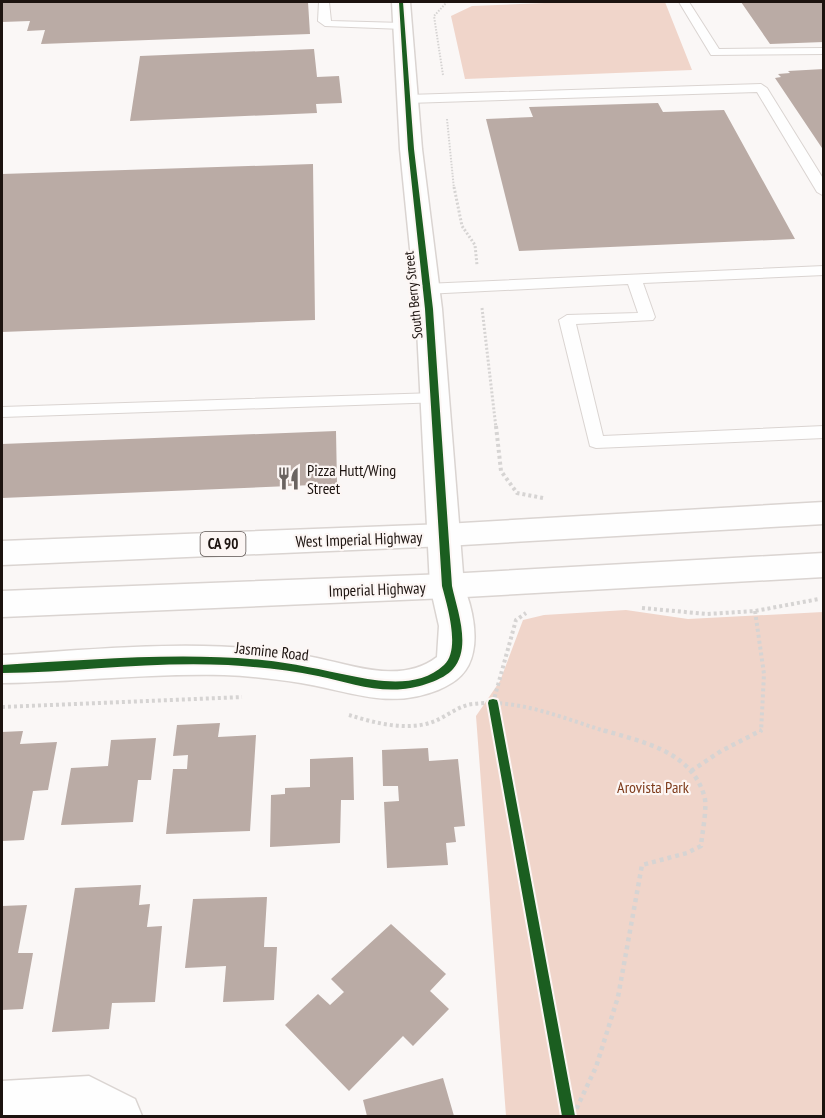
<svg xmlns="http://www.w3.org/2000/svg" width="825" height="1118" viewBox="0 0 825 1118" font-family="'PT Sans Narrow',sans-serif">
<rect width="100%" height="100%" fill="#faf7f6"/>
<path fill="#f0d5ca" d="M569,2h96l27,68 -227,9 -14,-63 21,-10z
M626,610l62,9 135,-7v504h-317l-30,-400 24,-35 23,-61 21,-5z"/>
<path fill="#baaba5" d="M2,2h306l2,32 -269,10 4,-14 -18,1 3,-10 -28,1z
M741,2h83v40l-54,2z
M314,49l3,28 22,-1 3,27 -26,1 1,9 -187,8 10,-65z
M824,69v82l-49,-73 6,-1 -3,-3 12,-1 -2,-2z
M658,103l5,9 61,-2 71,129 -276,12 -33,-132 47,-2 -4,-10z
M313,164l2,156 -313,12v-158z
M336,431l1,53 -335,14v-54z
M220,723l-2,14 38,-2 -6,96 -84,3 7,-65h14l1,-14 -15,1 4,-31z
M23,731l-3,13 37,-2 -9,48 -15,1 -9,49 -22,1v-109z
M156,738l-5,42h-13l-5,42 -72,3 10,-57 37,-2 3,-26z
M428,748l1,13 29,-2 7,67 -11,1 2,15 -10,1 2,22 -61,3 -3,-66 15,-1 -1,-15h-15l-1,-36z
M353,757l1,43h-13l-1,43 -70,4 1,-52 14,-1v-6l25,-1v-28z
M141,885l-2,20 11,-1 -3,23 15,-1 -7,76 -43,1 -3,26 -57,3 23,-144z
M267,897l-3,50h13l-3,53 -51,2 3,-36 -41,2 8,-69z
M27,905l-9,48h15l-10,56 -21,1v-104z
M391,924l55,50 -16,17 19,18 -36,37 -10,-10 -54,55 -64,-66 33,-31 12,11 14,-13 -13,-13z
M443,1078l11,38h-87l-4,-16z"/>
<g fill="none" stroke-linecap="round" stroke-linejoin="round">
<defs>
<path id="lane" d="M319,2h10l2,19 72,2 6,3 -6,3 -78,-3 -7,-5z
M679,2h10l30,47 105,-1v6l-113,1z
M761,84l6,4 57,92v16l-7,-4 -60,-100 -349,11 -6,-4 6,-4z
M824,266v9l-181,8 12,34 -2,3 -77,4 27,112 221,-10v12l-228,10 -6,-2 -31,-126 8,-5 71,-2 -10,-29 -203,10 -8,-5 8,-5z
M436,393l6,1 2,4 -2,4 -440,15v-10z"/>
<path id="street" d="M447,574l12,3c11,20 19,52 14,75 -4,20 -16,30 -35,38 -50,20 -88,1 -137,-7 -26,-4 -51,-7 -77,-8 -75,-2 -148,7 -222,8v-28c104,-6 212,-19 315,3 38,8 85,26 120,-1l2,-31 -9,-40 5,-9z
M89,1076l46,23 7,17h-140v-35z"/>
<path id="secondary" d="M392,2h18l12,147 20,160 22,277 -5,9 -12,3 -12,-3 -5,-9 -14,-277 -16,-160z"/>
<path id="primary" d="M824,502v22l-379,22 -443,19v-24l443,-17z
M824,553v24l-377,21 -445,19v-26l445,-17z"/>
</defs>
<use href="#lane" stroke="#dad4d1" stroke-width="2"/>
<use href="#street" stroke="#dad4d1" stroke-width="3"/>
<use href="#secondary" stroke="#dad4d1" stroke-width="3"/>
<use href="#primary" stroke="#dad4d1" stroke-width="3"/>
<path stroke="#d6d4d3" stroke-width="2" stroke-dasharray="1.5 1.5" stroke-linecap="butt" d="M443,75l-9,-59 13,-14
M447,119l7,70"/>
<path stroke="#d6d4d3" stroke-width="3" stroke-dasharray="2 2" stroke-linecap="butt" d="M454,187l8,39 13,19 2,20
M482,308l14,120"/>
<path stroke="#d6d4d3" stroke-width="4" stroke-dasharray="3 3" stroke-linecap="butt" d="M496,426l5,45 16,22 26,5
M642,608l65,6 48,-3 64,-12
M755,611l9,63 -3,58
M493,703l23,-83 10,-7
M2,707l240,-10
M349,715c26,8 59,17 86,6 12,-5 25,-16 38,-17 45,-6 92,15 135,28"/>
<path stroke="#d6d4d3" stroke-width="4.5" stroke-dasharray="4 4" stroke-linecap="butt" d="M691,771l30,-20 41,-21
M573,1116l23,-49 22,-70 24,-132 45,-12 14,-7c1,-13 7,-40 3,-51 -14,-45 -63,-53 -101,-65"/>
<use href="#lane" fill="#fefefe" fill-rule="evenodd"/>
<use href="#street" fill="#fefefe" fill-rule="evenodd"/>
<use href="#secondary" fill="#fefefe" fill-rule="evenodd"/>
<use href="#primary" fill="#fefefe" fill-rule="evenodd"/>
<defs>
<path id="cycleway" d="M399,2h4l11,147 19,160 19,277c5,24 20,61 1,83 -9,11 -36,19 -50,20 -29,3 -57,-7 -85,-13 -29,-6 -60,-9 -90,-11 -76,-4 -151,7 -226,8v-8c87,-5 174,-13 260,-5 31,3 60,10 90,16 29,6 68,12 92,-11 17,-15 3,-60 -2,-79l-17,-277 -17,-160z
M493,699l4,1 1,3 77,413h-13l-74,-413 1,-3z"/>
</defs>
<use href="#cycleway" stroke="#fcf6f4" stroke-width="4"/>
<use href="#cycleway" fill="#1b5e20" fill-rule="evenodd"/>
</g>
<defs>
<symbol id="restaurant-bare" viewBox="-9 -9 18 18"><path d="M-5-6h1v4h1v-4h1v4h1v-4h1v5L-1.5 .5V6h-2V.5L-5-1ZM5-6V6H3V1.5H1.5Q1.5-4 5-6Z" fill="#6a6360" stroke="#fcf6f4" stroke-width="2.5" paint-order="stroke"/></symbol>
</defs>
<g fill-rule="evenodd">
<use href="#restaurant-bare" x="272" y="462" width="33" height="33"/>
</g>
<g text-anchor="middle" stroke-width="4.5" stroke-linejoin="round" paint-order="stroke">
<g font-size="14" fill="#1c130f" stroke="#fcf6f4">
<text transform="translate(413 295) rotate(-96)" y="5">South Berry Street</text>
</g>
<rect fill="#fcf6f4" stroke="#5f5754" stroke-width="1.5" x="200.5" y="532" width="45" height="24" rx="4.5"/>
<g font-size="15" font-weight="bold" fill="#1c130f">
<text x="223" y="549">CA 90</text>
</g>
<g font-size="16" fill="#1c130f" stroke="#fcf6f4" text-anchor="start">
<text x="307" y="476">Pizza Hutt/Wing<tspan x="307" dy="18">Street</tspan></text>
</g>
<g font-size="16" fill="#1c130f" stroke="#fcf6f4">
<text transform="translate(359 539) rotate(-2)" y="6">West Imperial Highway</text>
<text transform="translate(377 589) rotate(-2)" y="6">Imperial Highway</text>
<text transform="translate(272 651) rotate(6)" y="6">Jasmine Road</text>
</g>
<g font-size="16" fill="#7e3b1b" stroke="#fcf6f4">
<text x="653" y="793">Arovista Park</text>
</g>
</g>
<rect width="825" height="1118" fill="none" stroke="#1c130f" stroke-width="6"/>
</svg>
